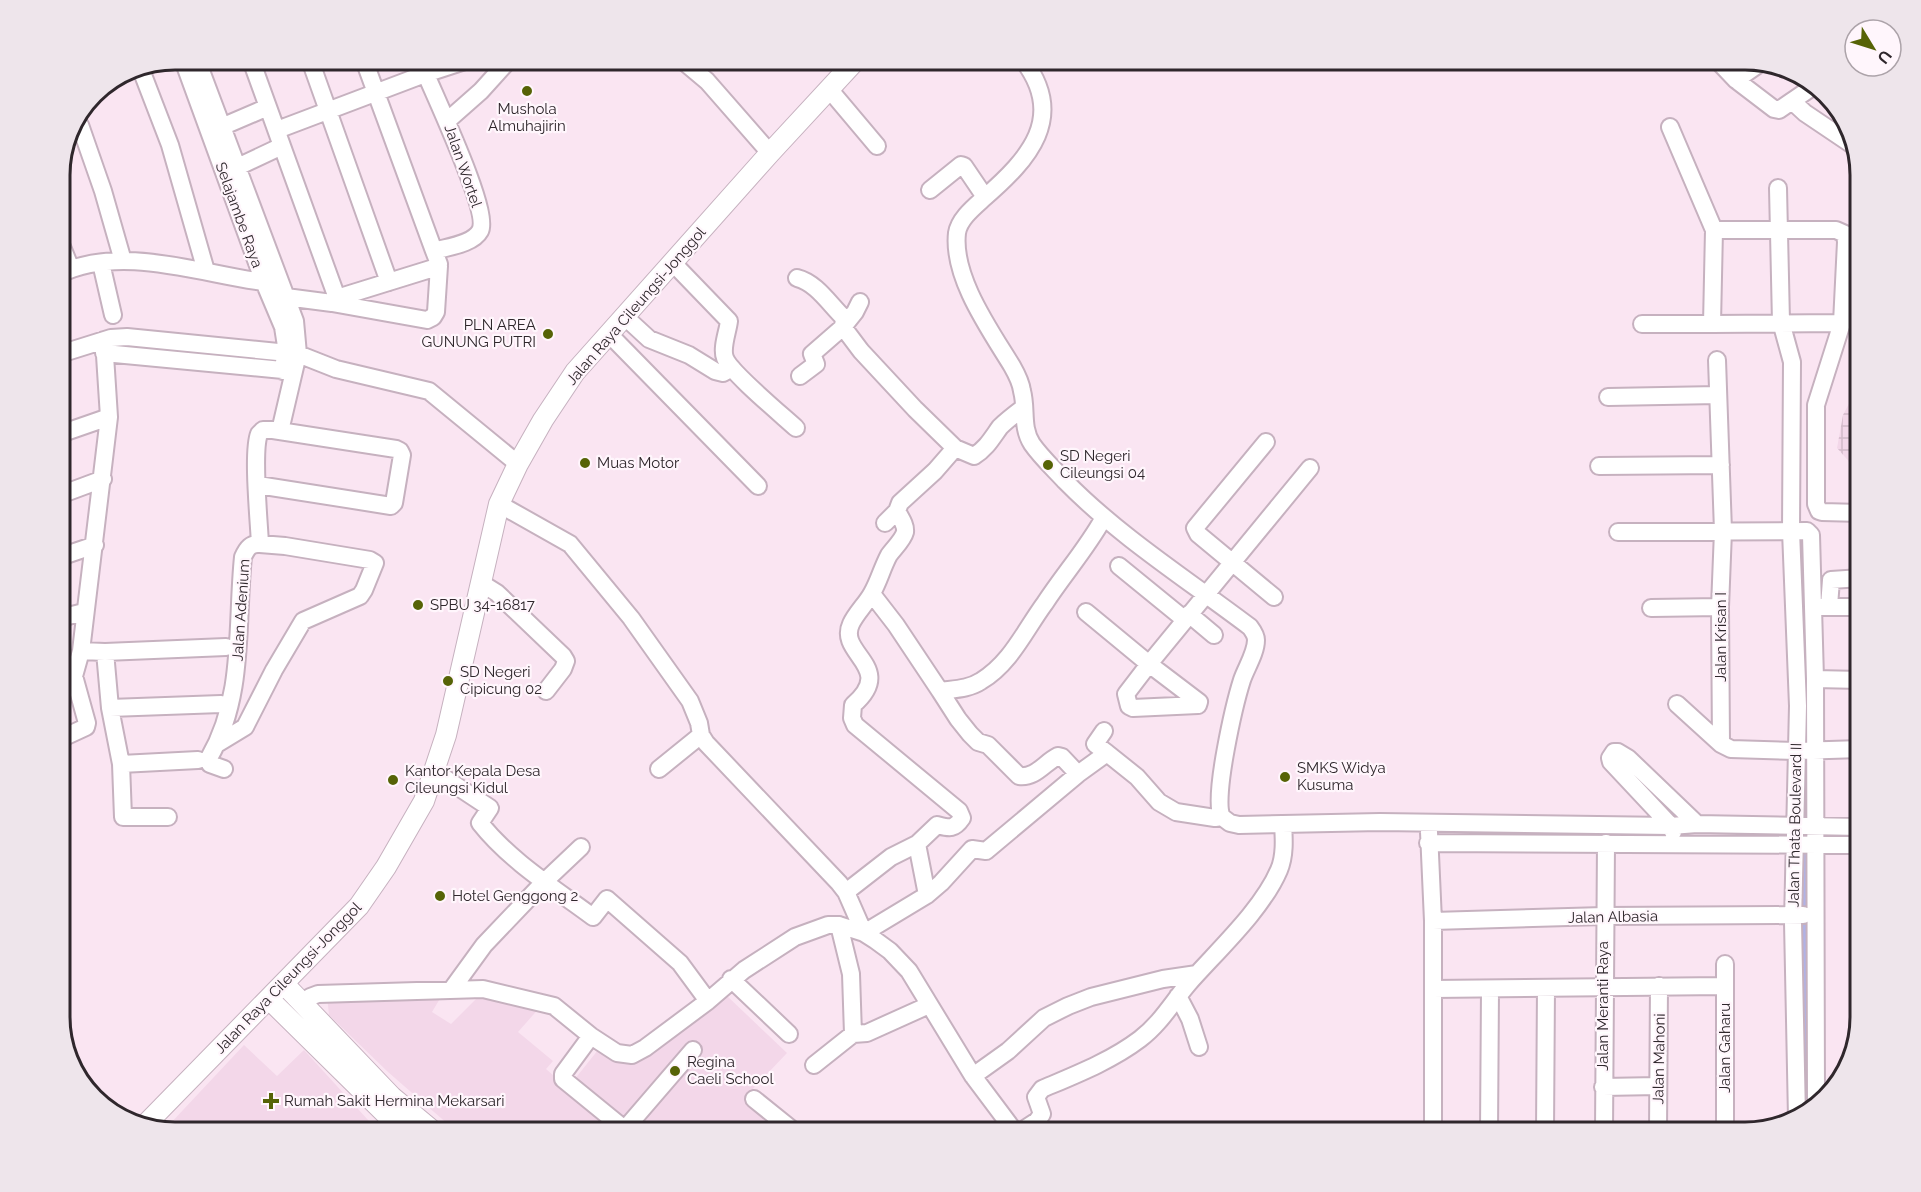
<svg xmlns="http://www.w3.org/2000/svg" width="1921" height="1192" viewBox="0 0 1921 1192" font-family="Raleway,sans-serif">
<defs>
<pattern id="industrial-grid" width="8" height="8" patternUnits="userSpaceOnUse" patternTransform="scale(1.5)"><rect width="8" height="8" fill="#f3d7e9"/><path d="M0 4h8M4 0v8" fill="none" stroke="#d1b9c8"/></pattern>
</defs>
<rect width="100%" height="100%" fill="#fae5f2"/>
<path fill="#f3d7e9" d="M444,992l-12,20 19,12 30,-30 60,12 -23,26 35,29 -7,8 72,63h-161l-69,-60 -59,-57 -2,-19z
M726,995l61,58 -42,44 40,35h-149l-62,-52 24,-30 16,9z
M244,1045l33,31 27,-26 75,82h-203l-8,-6z"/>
<path fill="url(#industrial-grid)" d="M1861,381v94l-24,-27 6,-33z"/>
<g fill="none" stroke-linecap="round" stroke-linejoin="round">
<path stroke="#b0b2e6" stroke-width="21" d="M1803,533l1,149
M1804,782l1,332"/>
<defs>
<path id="minor" d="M183,60l81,222 19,45 3,19 -3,25
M197,60l98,261 3,33 -18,77
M251,60l17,47
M310,60l79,222
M364,60l70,191
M682,60l25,21 63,72
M1023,60c44,57 6,99 -39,138 -10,9 -25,21 -27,35 -5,44 33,97 55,133 4,7 9,17 10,25 5,18 -1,36 10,53 9,13 22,25 33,37 55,56 123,99 185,146 3,4 6,8 6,13 0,13 -10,28 -14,40 -7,22 -30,119 -20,137l8,6 9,2 141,-3 291,4 26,-2 164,3
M1717,60l19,20 38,29 5,1 13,-9 13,12 49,33
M140,67l30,78 36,126
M1736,80l23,-16
M829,89l48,57
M1792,101l22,-15
M447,121l34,-30 28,-31
M80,125l23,66 20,70
M1670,127l44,103h122l9,4 1,8 -4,81 -26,82v99l3,7 3,1 39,1
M277,130l148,-56 43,-14
M212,131l56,-24 14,39 -53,25
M282,146l55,152
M1778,188l3,134 11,40 -1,169 7,175 -5,216 4,196
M930,190l31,-25 3,1 21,31
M1714,230l-2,94 130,-1
M60,242l11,27
M101,263l12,52
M673,263l56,58c-1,10 -8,27 -4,37 5,14 58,58 71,70
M60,274c63,-31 146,2 211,9
M797,278c20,5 33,27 47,40l-1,9 -31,27 4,10 -16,12
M286,297l46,6 5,-5 100,-31 2,-3 -5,-13c13,-4 39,-7 46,-20 11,-20 -50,-144 -60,-171
M860,302l-5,10 -12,15 18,24 54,58 40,39 19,8c12,-7 18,-18 26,-29 7,-7 15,-13 23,-19
M332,303l95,17 6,-3 3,-5 3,-46
M624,316l25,23 40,16 26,16 8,2 9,-5
M1642,324h70
M609,334l149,152
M104,353l189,18
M60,354l51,-16 16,-1 171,17 38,15 93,22 89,73
M1717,360l6,171 -3,76 1,137
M1608,397l110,-2
M60,434l49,-17
M1266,442l-71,86 3,6 76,63
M1599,466l122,-1
M60,495l43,-16
M499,504l71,40 61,74 59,83 9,22 2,12 5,8 133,140 7,9 18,41
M885,523l12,-12 3,-8 35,-32 20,-23
M1618,532l189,-1 4,4 4,144 1,425
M60,557l35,-12
M1119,566l65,53
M481,583l16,10 66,63 3,5 -3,8 -17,22
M872,594l24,31 44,66c14,-2 29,-2 41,-10 30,-18 44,-51 64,-78 19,-29 42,-55 58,-84
M1829,606l2,-26 30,-2
M1820,607h41
M1651,608l69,-1
M1086,612l63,52 -23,30 3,12 4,2 65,-3
M1189,614l25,21
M60,618l24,-6
M81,651l24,1 5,56 11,56 2,53h45
M105,652l121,-5
M1815,679l46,1
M60,680l14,-4 7,-25 28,-234 -5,-77
M940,691l18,28 12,15 8,8 10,3 31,31c17,2 25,-13 39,-20l4,1 16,17
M1677,704l44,40 10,5 66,2 64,-2
M1198,705l1,-3 -50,-38 161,-196
M110,708l111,-4
M1104,731l-9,13 12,9
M60,739l26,-12 1,-4 -13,-47
M217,744l28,-17 29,-57 29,-49 57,-25 4,-6 11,-27 -5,-3 -85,-14 -25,-2
M121,764l77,-4
M224,769l-14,-5 -1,-6c36,-62 27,-133 34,-201 4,-9 8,-14 17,-13 -1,-23 -8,-92 -1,-110l4,-4h10l123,19 4,2 2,4 -8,48 -3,3 -133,-21
M659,769l42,-34
M434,771l56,37 -10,15c30,38 74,65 113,94l14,-18 73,64 28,38
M1429,832l4,89v68
M1673,832l-2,-6 -60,-64 -1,-4 4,-6h4l10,6 69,66
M1428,843l433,2
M917,844l10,51
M846,892l45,-35 26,-13 20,-19c12,3 17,5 25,-7l-3,-7 -104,-86 -3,-7 1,-13c44,-38 -16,-51 -2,-81 5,-11 15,-20 21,-31 7,-12 10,-25 17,-38 5,-7 14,-15 16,-23 1,-7 -5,-15 -8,-21
M1433,921l171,-5 199,-1
M839,925l12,49 2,60
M864,933l63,-38 14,-12 31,-34 14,2 92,-77 29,-21 30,24 22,25 17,10 39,6 7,-1
M1725,964v168
M731,979l58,55
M452,989l32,-44 60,-63 37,-35
M1178,996l12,23 9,28
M303,1005l7,-8 8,-3 165,-5 71,17 37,30 26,17 15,2 13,-7 63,-47 36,-31 51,-33 33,-12h11l25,8 11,7 15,11 19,20 64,105 42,56
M591,1036l-28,38v5l65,53
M814,1065l39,-31 14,-1 62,-28
M973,1076l35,-25 36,-33 24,-12 23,-9 72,-18 34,-5
M1603,1087l55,-1
M754,1099l41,33
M625,1129l68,-79
M1020,1132l17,-11 5,-7 -6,-17 6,-8c33,-14 69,-28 98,-50 20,-15 32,-36 48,-55 29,-33 74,-74 91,-114 6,-14 5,-31 4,-46
M1433,1132v-143l292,-3
M1489,1132l1,-142
M1515,1132h83
M1545,1132l1,-144
M1604,1132l2,-289
M1658,1132l1,-146
M1689,1132l59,-1"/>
<path id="major" d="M284,984l108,113 42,35
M269,999l135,133
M146,1124l213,-218 27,-39 38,-66 22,-66 53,-231 19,-40 25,-44 32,-48 195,-219 86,-93"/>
</defs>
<use href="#minor" stroke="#c6b1bf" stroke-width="20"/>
<use href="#major" stroke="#c6b1bf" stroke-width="22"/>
<use href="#minor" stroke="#fff" stroke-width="16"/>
<use href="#major" stroke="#fff" stroke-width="20"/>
</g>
<g fill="#566306" stroke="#fff6fc" stroke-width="2">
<circle cx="527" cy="91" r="6"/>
<circle cx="548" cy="334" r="6"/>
<circle cx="585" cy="463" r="6"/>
<circle cx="1048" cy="465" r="6"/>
<circle cx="418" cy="605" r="6"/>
<circle cx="448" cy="681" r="6"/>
<circle cx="1285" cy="777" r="6"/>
<circle cx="393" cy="780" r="6"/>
<circle cx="440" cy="896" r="6"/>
<circle cx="675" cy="1071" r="6"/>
<path d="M268 1092h6v6h6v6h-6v6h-6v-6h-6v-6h6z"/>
</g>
<g text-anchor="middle" stroke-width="4.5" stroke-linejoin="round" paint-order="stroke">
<g font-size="15" fill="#2f272c" stroke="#fff6fc" text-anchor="start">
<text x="527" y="114" text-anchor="middle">Mushola<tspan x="527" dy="17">Almuhajirin</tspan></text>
<text x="536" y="330" text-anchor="end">PLN AREA<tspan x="536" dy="17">GUNUNG PUTRI</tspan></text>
<text x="1060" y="461">SD Negeri<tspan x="1060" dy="17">Cileungsi 04</tspan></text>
<text x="597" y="468">Muas Motor</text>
<text x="430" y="610">SPBU 34-16817</text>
<text x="460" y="677">SD Negeri<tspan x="460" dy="17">Cipicung 02</tspan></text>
<text x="1297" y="773">SMKS Widya<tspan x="1297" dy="17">Kusuma</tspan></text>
<text x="405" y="776">Kantor Kepala Desa<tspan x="405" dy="17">Cileungsi Kidul</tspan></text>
<text x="452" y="901">Hotel Genggong 2</text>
<text x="687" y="1067">Regina<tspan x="687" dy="17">Caeli School</tspan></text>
<text x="284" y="1106">Rumah Sakit Hermina Mekarsari</text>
</g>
<g font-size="15" fill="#2f272c" stroke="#fff6fc">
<text transform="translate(463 166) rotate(71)" y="5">Jalan Wortel</text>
<text transform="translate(239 215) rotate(70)" y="5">Selajambe Raya</text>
<text transform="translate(636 306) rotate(-49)" y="5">Jalan Raya Cileungsi-Jonggol</text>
<text transform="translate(241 610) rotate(-86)" y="5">Jalan Adenium</text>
<text transform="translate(1721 637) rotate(-90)" y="5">Jalan Krisan I</text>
<text transform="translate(1795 825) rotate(-89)" y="5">Jalan Thata Boulevard II</text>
<text transform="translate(1613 917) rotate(-1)" y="5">Jalan Albasia</text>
<text transform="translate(288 978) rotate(-46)" y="5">Jalan Raya Cileungsi-Jonggol</text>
<text transform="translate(1603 1006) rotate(-90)" y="5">Jalan Meranti Raya</text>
<text transform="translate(1725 1048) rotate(-90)" y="5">Jalan Gaharu</text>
<text transform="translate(1659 1059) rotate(-89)" y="5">Jalan Mahoni</text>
</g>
</g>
<path d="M0 0H1921V1192H0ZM175 70H1745A105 105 0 0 1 1850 175V1017A105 105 0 0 1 1745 1122H175A105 105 0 0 1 70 1017V175A105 105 0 0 1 175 70Z" fill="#eee5eb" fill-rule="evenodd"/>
<path fill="none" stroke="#2f272c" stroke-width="3" d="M175 70H1745A105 105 0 0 1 1850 175V1017A105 105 0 0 1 1745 1122H175A105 105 0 0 1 70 1017V175A105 105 0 0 1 175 70Z"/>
<g transform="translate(1873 48) rotate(128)"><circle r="28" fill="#fff6fc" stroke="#aca3a9" stroke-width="1.5"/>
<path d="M0-4.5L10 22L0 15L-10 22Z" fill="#566306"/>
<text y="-9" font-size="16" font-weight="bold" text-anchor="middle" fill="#2f272c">U</text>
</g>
</svg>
